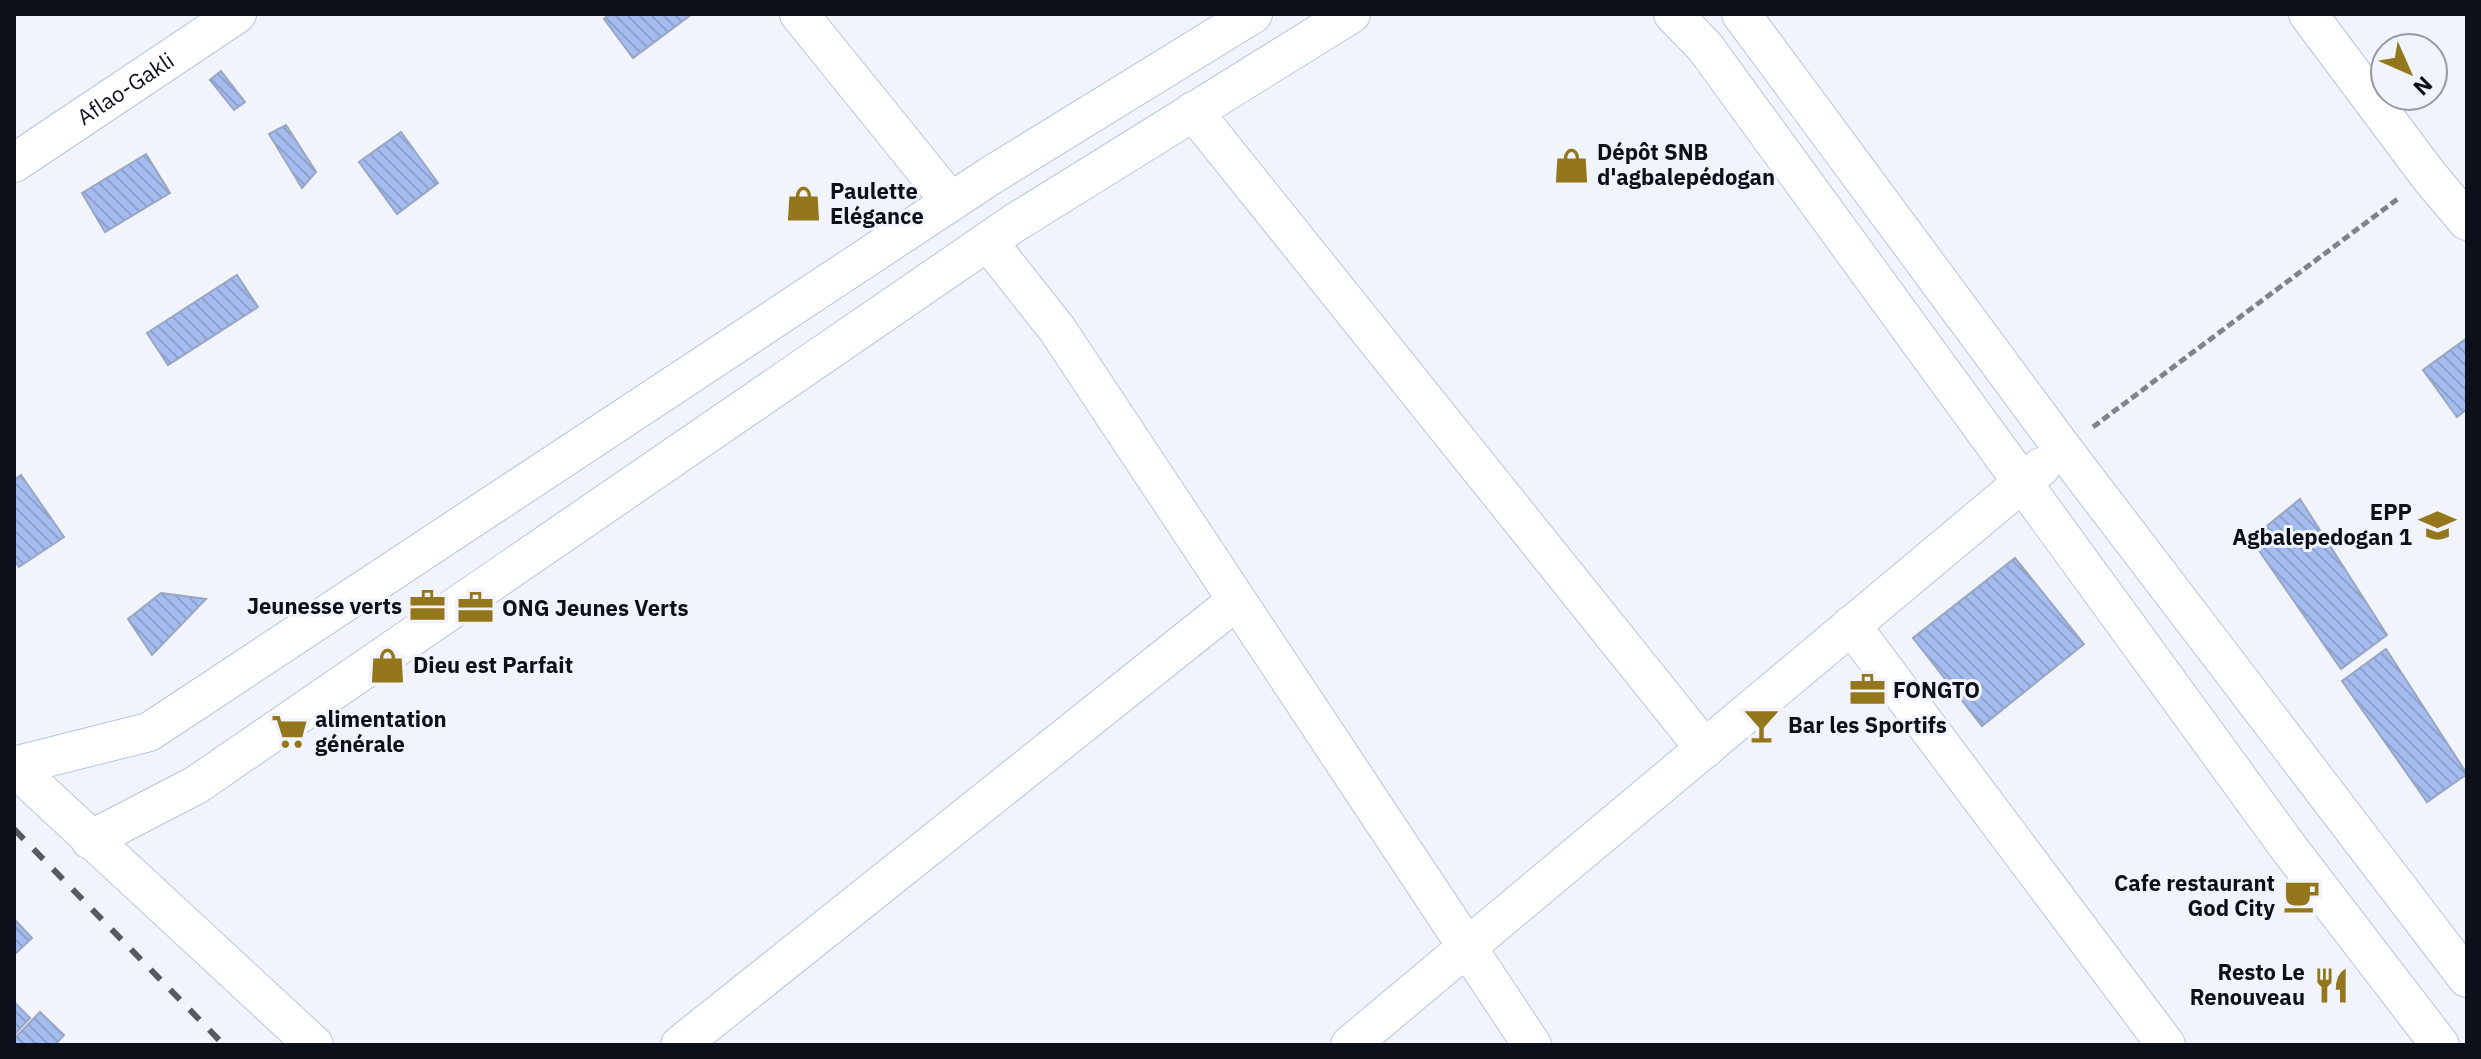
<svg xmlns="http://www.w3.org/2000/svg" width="2481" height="1059" viewBox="0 0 2481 1059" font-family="'IBM Plex Sans',sans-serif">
<defs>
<pattern id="building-back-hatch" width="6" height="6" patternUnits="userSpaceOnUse" patternTransform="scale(2)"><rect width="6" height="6" fill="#a5bcf0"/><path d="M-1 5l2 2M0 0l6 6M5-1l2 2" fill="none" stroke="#8da1cd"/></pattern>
</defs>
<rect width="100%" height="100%" fill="#f1f4fa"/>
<path fill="url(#building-back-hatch)" stroke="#99a6c2" stroke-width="2" d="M610,14h82l-59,44 -29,-39z
M221,71l24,31 -11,8 -24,-30z
M286,125l30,47 -14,16 -33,-54z
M401,132l37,51 -41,31 -38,-52z
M146,154l24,39 -65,39 -23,-39z
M237,275l21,32 -90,58 -21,-32z
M2467,338v71l-10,8 -34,-47z
M21,475l43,62 -45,30 -5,-7v-80z
M2300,499l87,136 -46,34 -90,-130z
M2015,558l69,86 -102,82 -69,-88z
M161,593l45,6 -54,56 -24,-36z
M2386,649l81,125 -40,28 -85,-121z
M14,919l18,19 -18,17z
M14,1002l16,16 -16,17z
M40,1012l24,23 -9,10h-41v-6z"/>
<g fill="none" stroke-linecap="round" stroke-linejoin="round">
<defs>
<g id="minor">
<path d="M799,14l152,188"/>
<path d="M1673,14l32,33 586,804 149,194"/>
<path d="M1741,14l322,435 404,529"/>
<path d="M2308,14l121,162 38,45"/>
<path d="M1193,111l512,638"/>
<path id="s1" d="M14,163l223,-149"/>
<path d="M988,242l69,87 475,716"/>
<path d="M1851,625l315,420"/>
<path d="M14,766l135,-34 841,-556 263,-162"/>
<path d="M14,767l300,278"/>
<path d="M90,840l106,-55 820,-563 335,-208"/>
<path d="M680,1045l555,-443"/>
<path d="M1350,1045l691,-578"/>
</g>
</defs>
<use href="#minor" stroke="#b7c5e2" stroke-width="40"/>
<path stroke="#7f838b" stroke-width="5" stroke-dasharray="8 4" stroke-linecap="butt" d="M2093,427l306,-229"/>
<use href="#minor" stroke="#fff" stroke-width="38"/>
<path stroke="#565a63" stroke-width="6" stroke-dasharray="14 14" stroke-linecap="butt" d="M14,829l210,216"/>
</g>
<defs>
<symbol id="shop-bare" viewBox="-9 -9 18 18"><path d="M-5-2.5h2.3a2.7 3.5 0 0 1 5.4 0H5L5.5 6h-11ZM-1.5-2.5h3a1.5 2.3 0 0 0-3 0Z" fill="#94761d" stroke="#f1f4fa" stroke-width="2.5" paint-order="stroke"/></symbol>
<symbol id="school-bare" viewBox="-9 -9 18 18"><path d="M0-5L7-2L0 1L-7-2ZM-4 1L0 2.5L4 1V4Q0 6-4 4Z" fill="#94761d" stroke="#f1f4fa" stroke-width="2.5" paint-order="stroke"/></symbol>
<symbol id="office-bare" viewBox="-9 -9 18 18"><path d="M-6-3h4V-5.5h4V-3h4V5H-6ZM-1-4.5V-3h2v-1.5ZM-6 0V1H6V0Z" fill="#94761d" stroke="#f1f4fa" stroke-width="2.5" paint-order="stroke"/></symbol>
<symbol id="bar-bare" viewBox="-9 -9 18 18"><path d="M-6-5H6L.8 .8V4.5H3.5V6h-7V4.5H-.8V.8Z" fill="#94761d" stroke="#f1f4fa" stroke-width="2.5" paint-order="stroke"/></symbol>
<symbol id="supermarket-bare" viewBox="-9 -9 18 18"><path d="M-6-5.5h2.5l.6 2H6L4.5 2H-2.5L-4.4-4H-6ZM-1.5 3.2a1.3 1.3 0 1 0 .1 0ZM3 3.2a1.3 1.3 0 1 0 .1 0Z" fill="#94761d" stroke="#f1f4fa" stroke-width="2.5" paint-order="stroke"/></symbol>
<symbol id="cafe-bare" viewBox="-9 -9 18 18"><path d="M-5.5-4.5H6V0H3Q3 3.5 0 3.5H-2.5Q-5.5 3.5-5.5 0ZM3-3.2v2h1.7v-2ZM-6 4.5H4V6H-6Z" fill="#94761d" stroke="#f1f4fa" stroke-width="2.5" paint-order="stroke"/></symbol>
<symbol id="restaurant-bare" viewBox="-9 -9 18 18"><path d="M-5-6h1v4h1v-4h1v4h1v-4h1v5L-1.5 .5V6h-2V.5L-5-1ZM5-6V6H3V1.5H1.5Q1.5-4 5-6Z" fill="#94761d" stroke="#f1f4fa" stroke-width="2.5" paint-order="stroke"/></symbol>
</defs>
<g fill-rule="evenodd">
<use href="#shop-bare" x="1546" y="140" width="51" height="51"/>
<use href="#shop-bare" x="778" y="178" width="51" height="51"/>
<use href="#school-bare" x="2412" y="500" width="51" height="51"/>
<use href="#office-bare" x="402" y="580" width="51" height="51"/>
<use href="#office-bare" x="450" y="582" width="51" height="51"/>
<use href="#shop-bare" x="362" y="640" width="51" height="51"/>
<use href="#office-bare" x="1842" y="664" width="51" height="51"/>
<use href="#bar-bare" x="1736" y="700" width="51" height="51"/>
<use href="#supermarket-bare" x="264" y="706" width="51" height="51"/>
<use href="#cafe-bare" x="2276" y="870" width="51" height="51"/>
<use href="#restaurant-bare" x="2306" y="960" width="51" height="51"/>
</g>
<g text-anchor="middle" stroke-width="6" stroke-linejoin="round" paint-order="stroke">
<g font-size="22" fill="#0c101a" stroke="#f1f4fa">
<text dy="8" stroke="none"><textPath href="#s1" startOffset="134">Aflao-Gakli</textPath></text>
</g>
<g font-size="22" font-weight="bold" fill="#0c101a" stroke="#f1f4fa" text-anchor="start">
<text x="1597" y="160">Dépôt SNB<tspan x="1597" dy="25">d'agbalepédogan</tspan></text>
<text x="830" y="199">Paulette<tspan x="830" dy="25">Elégance</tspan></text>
<text x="2412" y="520" text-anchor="end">EPP<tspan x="2412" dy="25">Agbalepedogan 1</tspan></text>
<text x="402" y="614" text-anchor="end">Jeunesse verts</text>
<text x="502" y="616">ONG Jeunes Verts</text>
<text x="413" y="673">Dieu est Parfait</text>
<text x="1893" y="698">FONGTO</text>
<text x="315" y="727">alimentation<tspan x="315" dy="25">générale</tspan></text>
<text x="1788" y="733">Bar les Sportifs</text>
<text x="2275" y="891" text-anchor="end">Cafe restaurant<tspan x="2275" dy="25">God City</tspan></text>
<text x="2305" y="980" text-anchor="end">Resto Le<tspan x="2305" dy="25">Renouveau</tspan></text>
</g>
</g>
<rect width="2481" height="1059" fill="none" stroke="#0c101a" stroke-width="32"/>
<g transform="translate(2409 72) rotate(135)"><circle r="38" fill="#f1f4fa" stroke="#9599a0" stroke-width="2"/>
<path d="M0-6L14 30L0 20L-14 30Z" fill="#94761d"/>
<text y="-12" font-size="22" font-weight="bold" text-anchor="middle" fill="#0c101a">N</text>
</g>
</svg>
